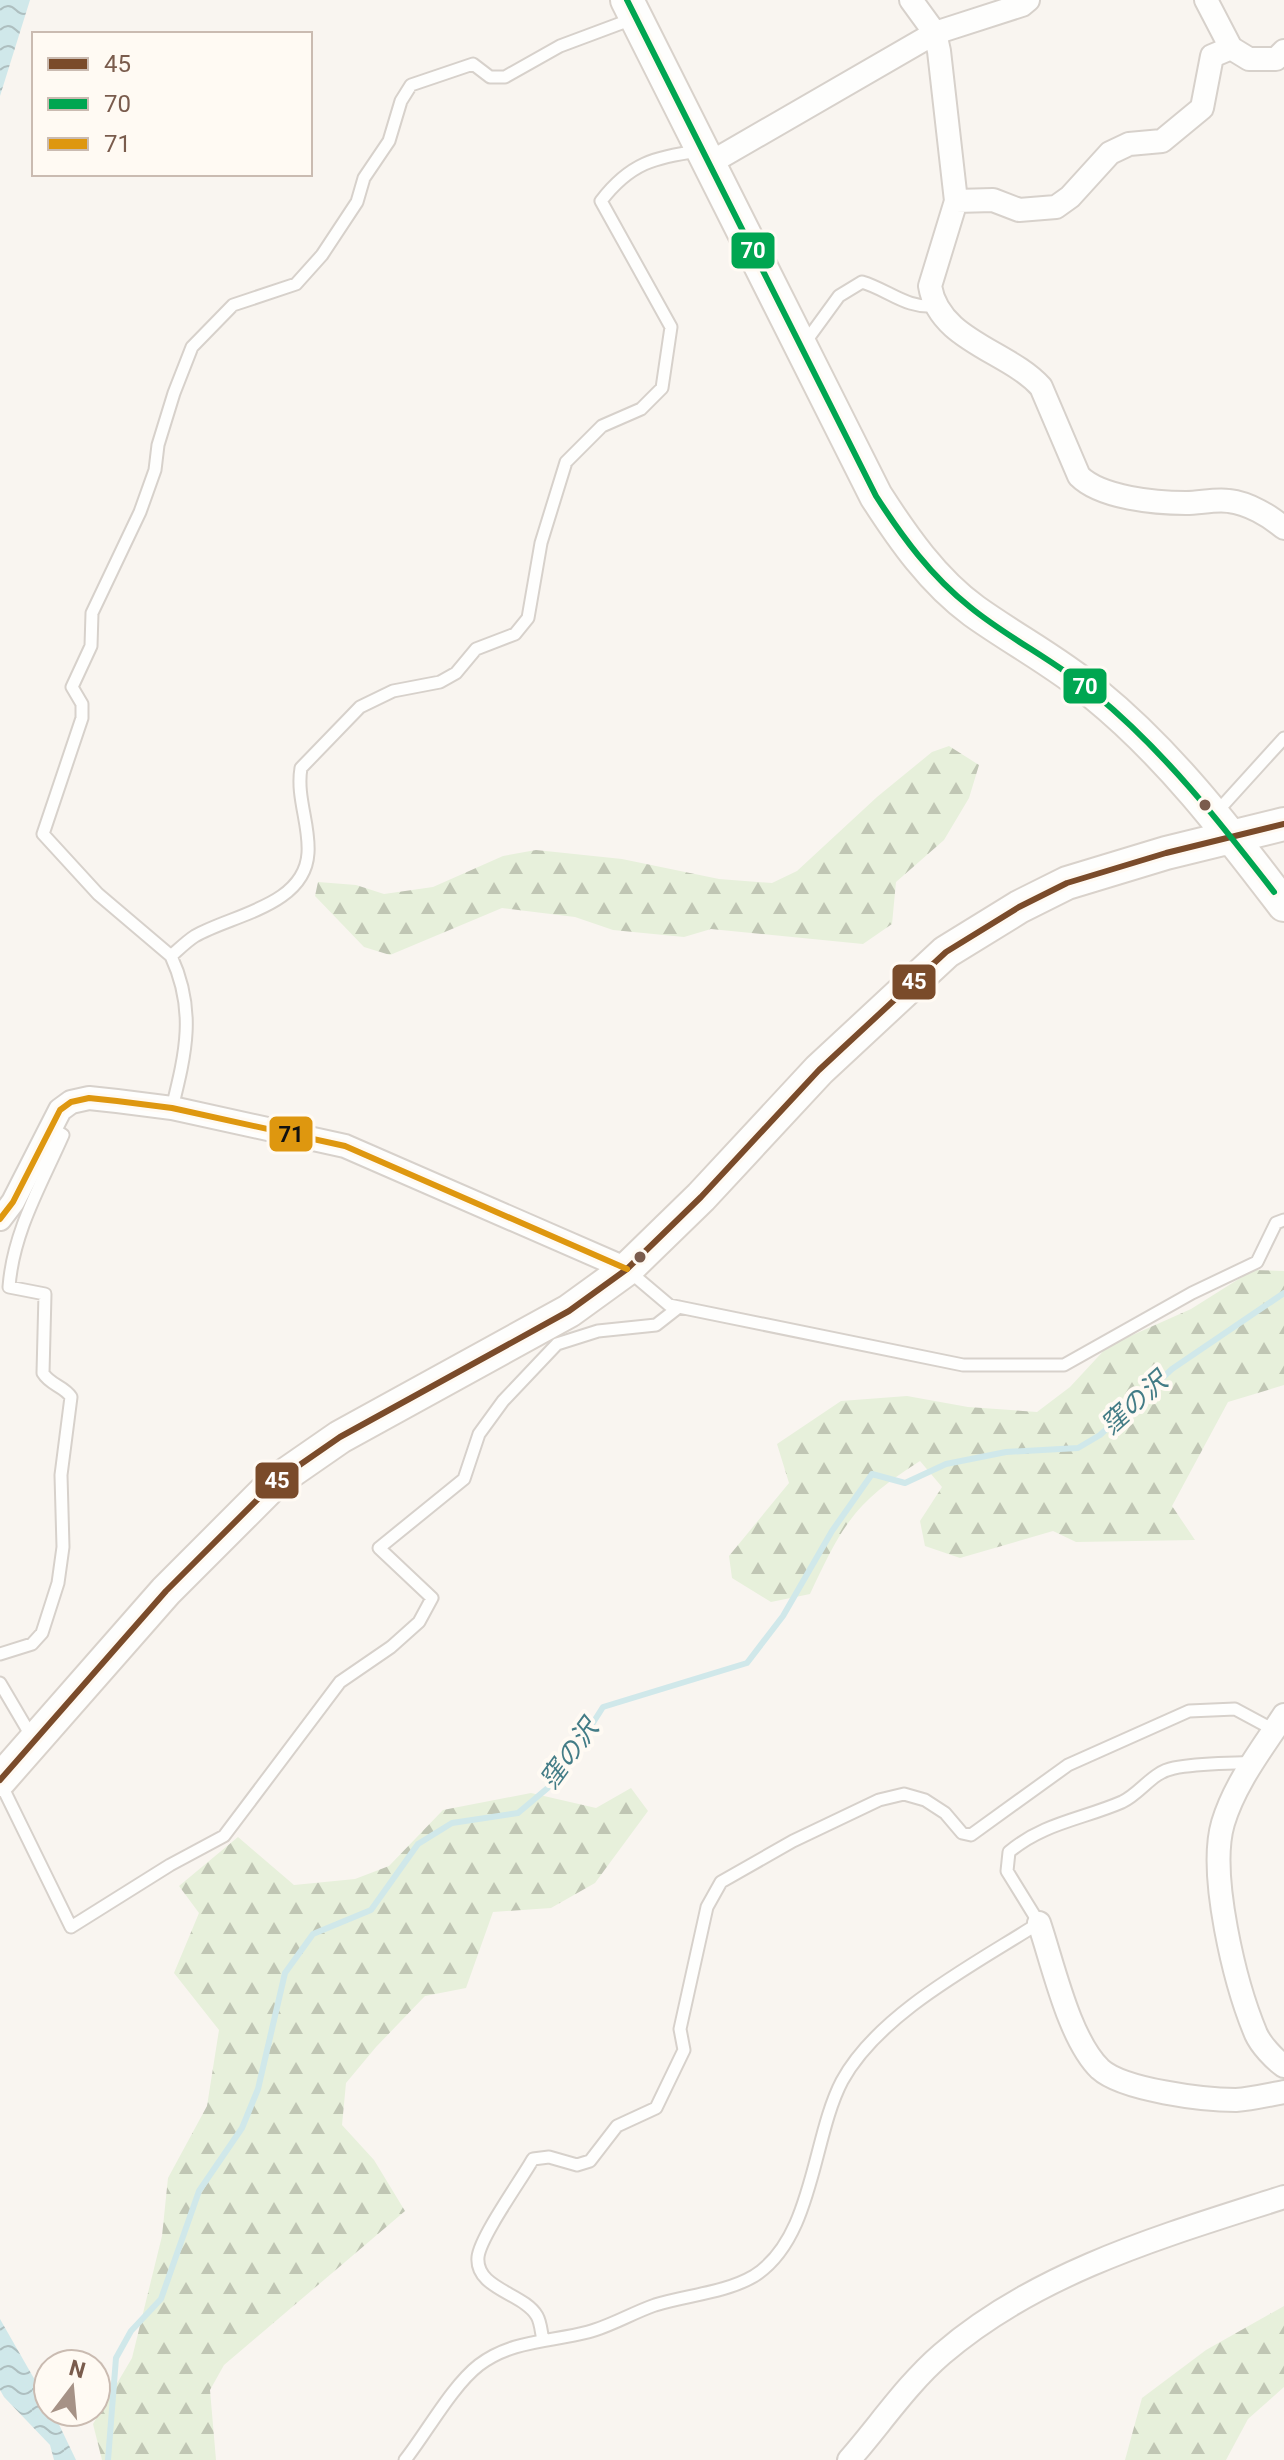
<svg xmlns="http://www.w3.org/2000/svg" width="1284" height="2460" viewBox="0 0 1284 2460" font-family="Roboto,'Noto Sans JP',sans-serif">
<defs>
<pattern id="forest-firs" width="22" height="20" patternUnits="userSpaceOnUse" patternTransform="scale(2)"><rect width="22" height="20" fill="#e7f0db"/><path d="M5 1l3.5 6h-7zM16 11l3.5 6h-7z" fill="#c0c6b4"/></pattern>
<pattern id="water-waves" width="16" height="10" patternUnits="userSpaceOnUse" patternTransform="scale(2)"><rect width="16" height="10" fill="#d0e8ea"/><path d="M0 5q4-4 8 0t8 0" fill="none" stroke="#aebfc0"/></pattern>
</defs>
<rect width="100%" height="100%" fill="#f9f5f0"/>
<path fill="url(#forest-firs)" d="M949,746l30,19 -10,33 -25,42 -48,42 -4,42 -29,20 -152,-15 -27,8 -71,-7 -38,-13 -73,-9 -112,47 -26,-8 -49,-51 3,-14 38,3 28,9 49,-7 70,-31 33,-6 86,9 97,20 53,4 25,-12 80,-74 55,-45z
M1253,1270l31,1v114l-56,17 -56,104 23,34 -119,2 -23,-11 -93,27 -35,-12 -5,-25 22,-34 -22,-26c-66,42 -77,63 -110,133l-39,8 -39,-24 -3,-22 60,-73 -12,-39 64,-43 66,-5 61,11 69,5 33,-25 38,-41 83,-37z
M631,1788l17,23 -53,72 -44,25 -58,4 -27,76 -41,8 -49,51 -30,36 -4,42 32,35 31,51 -181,154 -14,25 6,70h-114l-9,-36 39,-66 30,-122 6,-58 39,-72 12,-76 -45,-57 25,-60 -20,-27 59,-49 56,48 61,-6 34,-13 54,-56 88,-17 65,15z
M1284,2306v81l-36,32 -22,41h-101l17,-62 64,-48z"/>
<path fill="url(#water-waves)" d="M0,0h30l-30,96z
M0,2319l48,84v9h5l23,48h-22l-4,-15 -46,-48 -4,-7z"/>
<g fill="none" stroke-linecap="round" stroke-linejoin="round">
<path stroke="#d0e8ea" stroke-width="6" d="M108,2460l8,-102 15,-27 30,-32 38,-108 43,-63 16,-39 27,-116 28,-39 58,-24 47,-66 34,-21 66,-10 38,-32 47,-74 144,-44 36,-47 49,-85 40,-57 33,9 41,-19 60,-12 72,-4 22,-13 72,-66 112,-76"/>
<defs>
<path id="lane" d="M804,344l35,-48 23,-14c27,8 44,27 75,24
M1215,814l69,-76
M171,956l-73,-62 -55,-60 39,-116v-14l-10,-17 19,-41 1,-33 48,-101 15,-42 3,-25 16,-52 18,-46 41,-42 63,-21 26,-29 35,-53 7,-24 25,-37 12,-40 10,-16 62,-21 17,13h15l55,-31 75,-28
M172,1108c14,-56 24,-98 -1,-152 8,-7 16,-15 24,-20 36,-21 110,-30 113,-83 2,-28 -12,-56 -7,-85l59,-61 33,-16 47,-9 16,-9 20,-24 39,-15 13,-16 13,-75 25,-81 36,-36 39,-17 21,-21 9,-61 -70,-126c29,-38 54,-44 98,-50
M630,1272l39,33 294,60h101l128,-72 65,-31 19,-39 8,-3
M0,1654l32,-10 10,-11 16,-50 5,-36 -2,-72 10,-78c-7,-11 -21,-12 -28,-24l2,-79 -36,-7c4,-55 32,-102 54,-152l-13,-8
M0,1683l33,56
M0,1782l71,145 99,-62 54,-29 116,-154 51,-35 28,-25 13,-24 -53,-50 85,-69 15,-45 24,-33 54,-57 41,-13 58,-6 23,-18
M543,2340c-2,-8 -2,-17 -6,-24 -13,-23 -62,-27 -59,-59 2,-20 43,-77 55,-98l16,-2 28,8 13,-4 27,-35 39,-18 28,-58 -4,-21 27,-122 14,-25 72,-41 86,-41 25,-6 21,6 20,13 17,20 9,2 97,-70 121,-54 46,-2 39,21
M405,2460c22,-28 47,-74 74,-95 33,-25 71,-23 109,-33 23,-6 44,-19 67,-27 32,-10 70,-12 99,-29 60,-38 58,-138 88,-195 37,-68 133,-117 197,-158l-32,-52 2,-19c34,-29 74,-33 113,-50 19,-9 30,-30 52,-34 26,-5 54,-4 80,-6"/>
<path id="street" d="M911,0l24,33 4,18 17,150 -26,85c9,55 79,65 111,101l38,89c22,22 77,27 107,27 14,0 29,-4 43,-2 19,2 41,15 55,27
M1206,0l25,48
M710,163l225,-130 87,-28 6,-5
M956,201l37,-1 26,10 37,-3 14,-10 40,-44 19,-9 33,-3 40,-33 10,-52 19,-8 18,11h27l8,-8
M0,1219l13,-17 47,-92 11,-8 18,-4 28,3 55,7 173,38 282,123
M1284,1715c-22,34 -49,68 -61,108 -15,51 12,161 33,211 5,11 18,25 28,32
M1039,1923c14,41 30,116 61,146 23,21 104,31 136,31 15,-1 32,-5 48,-8
M849,2460c30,-34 58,-76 93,-106 96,-83 224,-119 342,-157"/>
<path id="secondary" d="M627,0l249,496c27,42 57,85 98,115 39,28 83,51 120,82 75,61 132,136 190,212
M0,1780l166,-189 109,-109 65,-45 229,-126 58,-42 74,-72 118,-127 127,-118 73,-45 48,-24 99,-30 118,-29"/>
</defs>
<use href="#lane" stroke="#d7d1cb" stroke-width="15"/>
<use href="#street" stroke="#d7d1cb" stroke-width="26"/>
<use href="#secondary" stroke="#d9d2cb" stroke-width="36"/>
<use href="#lane" stroke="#fefefd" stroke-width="11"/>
<use href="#street" stroke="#fefefd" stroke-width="22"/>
<use href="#secondary" stroke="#fefefd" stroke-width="32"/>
<defs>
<path id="bus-1" d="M0,1780l166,-189 109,-109 65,-45 229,-126 58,-42 74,-72 118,-127 127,-118 73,-45 48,-24 99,-30 118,-29"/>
<path id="bus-2" d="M627,0l249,496c27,42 55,80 94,111 39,32 86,54 125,87 70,58 124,127 179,198"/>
<path id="bus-3" d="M0,1219l13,-17 47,-92 11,-8 18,-4 28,3 55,7 173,38 282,123"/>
</defs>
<use href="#bus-1" stroke="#fffaf3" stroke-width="12"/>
<use href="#bus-2" stroke="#fffaf3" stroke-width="12"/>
<use href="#bus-3" stroke="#fffaf3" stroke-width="12"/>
<use href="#bus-1" stroke="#7a4b2a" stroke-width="6"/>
<use href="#bus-2" stroke="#00a651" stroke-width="6"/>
<use href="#bus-3" stroke="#de970f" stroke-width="6"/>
</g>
<g fill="#7a5c4d" stroke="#fffaf3" stroke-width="3">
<circle cx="1205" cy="805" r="7"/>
<circle cx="640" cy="1257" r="7"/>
</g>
<g text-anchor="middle" stroke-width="8" stroke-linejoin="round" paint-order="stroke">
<g font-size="26" font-style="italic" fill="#437c86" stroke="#fffaf3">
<text transform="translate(1134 1403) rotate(-42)" y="9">窪の沢</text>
<text transform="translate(569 1754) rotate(-54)" y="9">窪の沢</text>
</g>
</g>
<g stroke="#fffaf3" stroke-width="3">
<rect x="730" y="231" width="46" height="39" rx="8" fill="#00a651"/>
<rect x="1062" y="667" width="46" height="38" rx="8" fill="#00a651"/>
<rect x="891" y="963" width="46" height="38" rx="8" fill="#7a4b2a"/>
<rect x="268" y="1115" width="46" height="38" rx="8" fill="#de970f"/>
<rect x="254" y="1461" width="46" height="39" rx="8" fill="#7a4b2a"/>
</g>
<g font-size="22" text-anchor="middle" font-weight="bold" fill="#fff">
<text x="753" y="258">70</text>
<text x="1085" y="694">70</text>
<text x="914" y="989">45</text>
<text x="277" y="1488">45</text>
</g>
<g font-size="22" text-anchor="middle" font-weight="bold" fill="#111">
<text x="291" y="1142">71</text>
</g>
<rect x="32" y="32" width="280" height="144" fill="#fffaf3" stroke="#cabbb1" stroke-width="2"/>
<rect x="48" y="58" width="40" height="12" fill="#7a4b2a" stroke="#cabbb1" stroke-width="2"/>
<text x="104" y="72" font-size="24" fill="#7a5c4d">45</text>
<rect x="48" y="98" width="40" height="12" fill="#00a651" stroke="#cabbb1" stroke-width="2"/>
<text x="104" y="112" font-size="24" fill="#7a5c4d">70</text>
<rect x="48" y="138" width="40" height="12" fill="#de970f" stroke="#cabbb1" stroke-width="2"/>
<text x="104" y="152" font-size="24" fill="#7a5c4d">71</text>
<g transform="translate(72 2388) rotate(16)"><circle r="38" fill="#fffaf3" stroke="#cabbb1" stroke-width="2"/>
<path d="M0-6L14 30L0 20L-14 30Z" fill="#a69286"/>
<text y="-12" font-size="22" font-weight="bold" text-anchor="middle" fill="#7a5c4d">N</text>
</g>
</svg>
